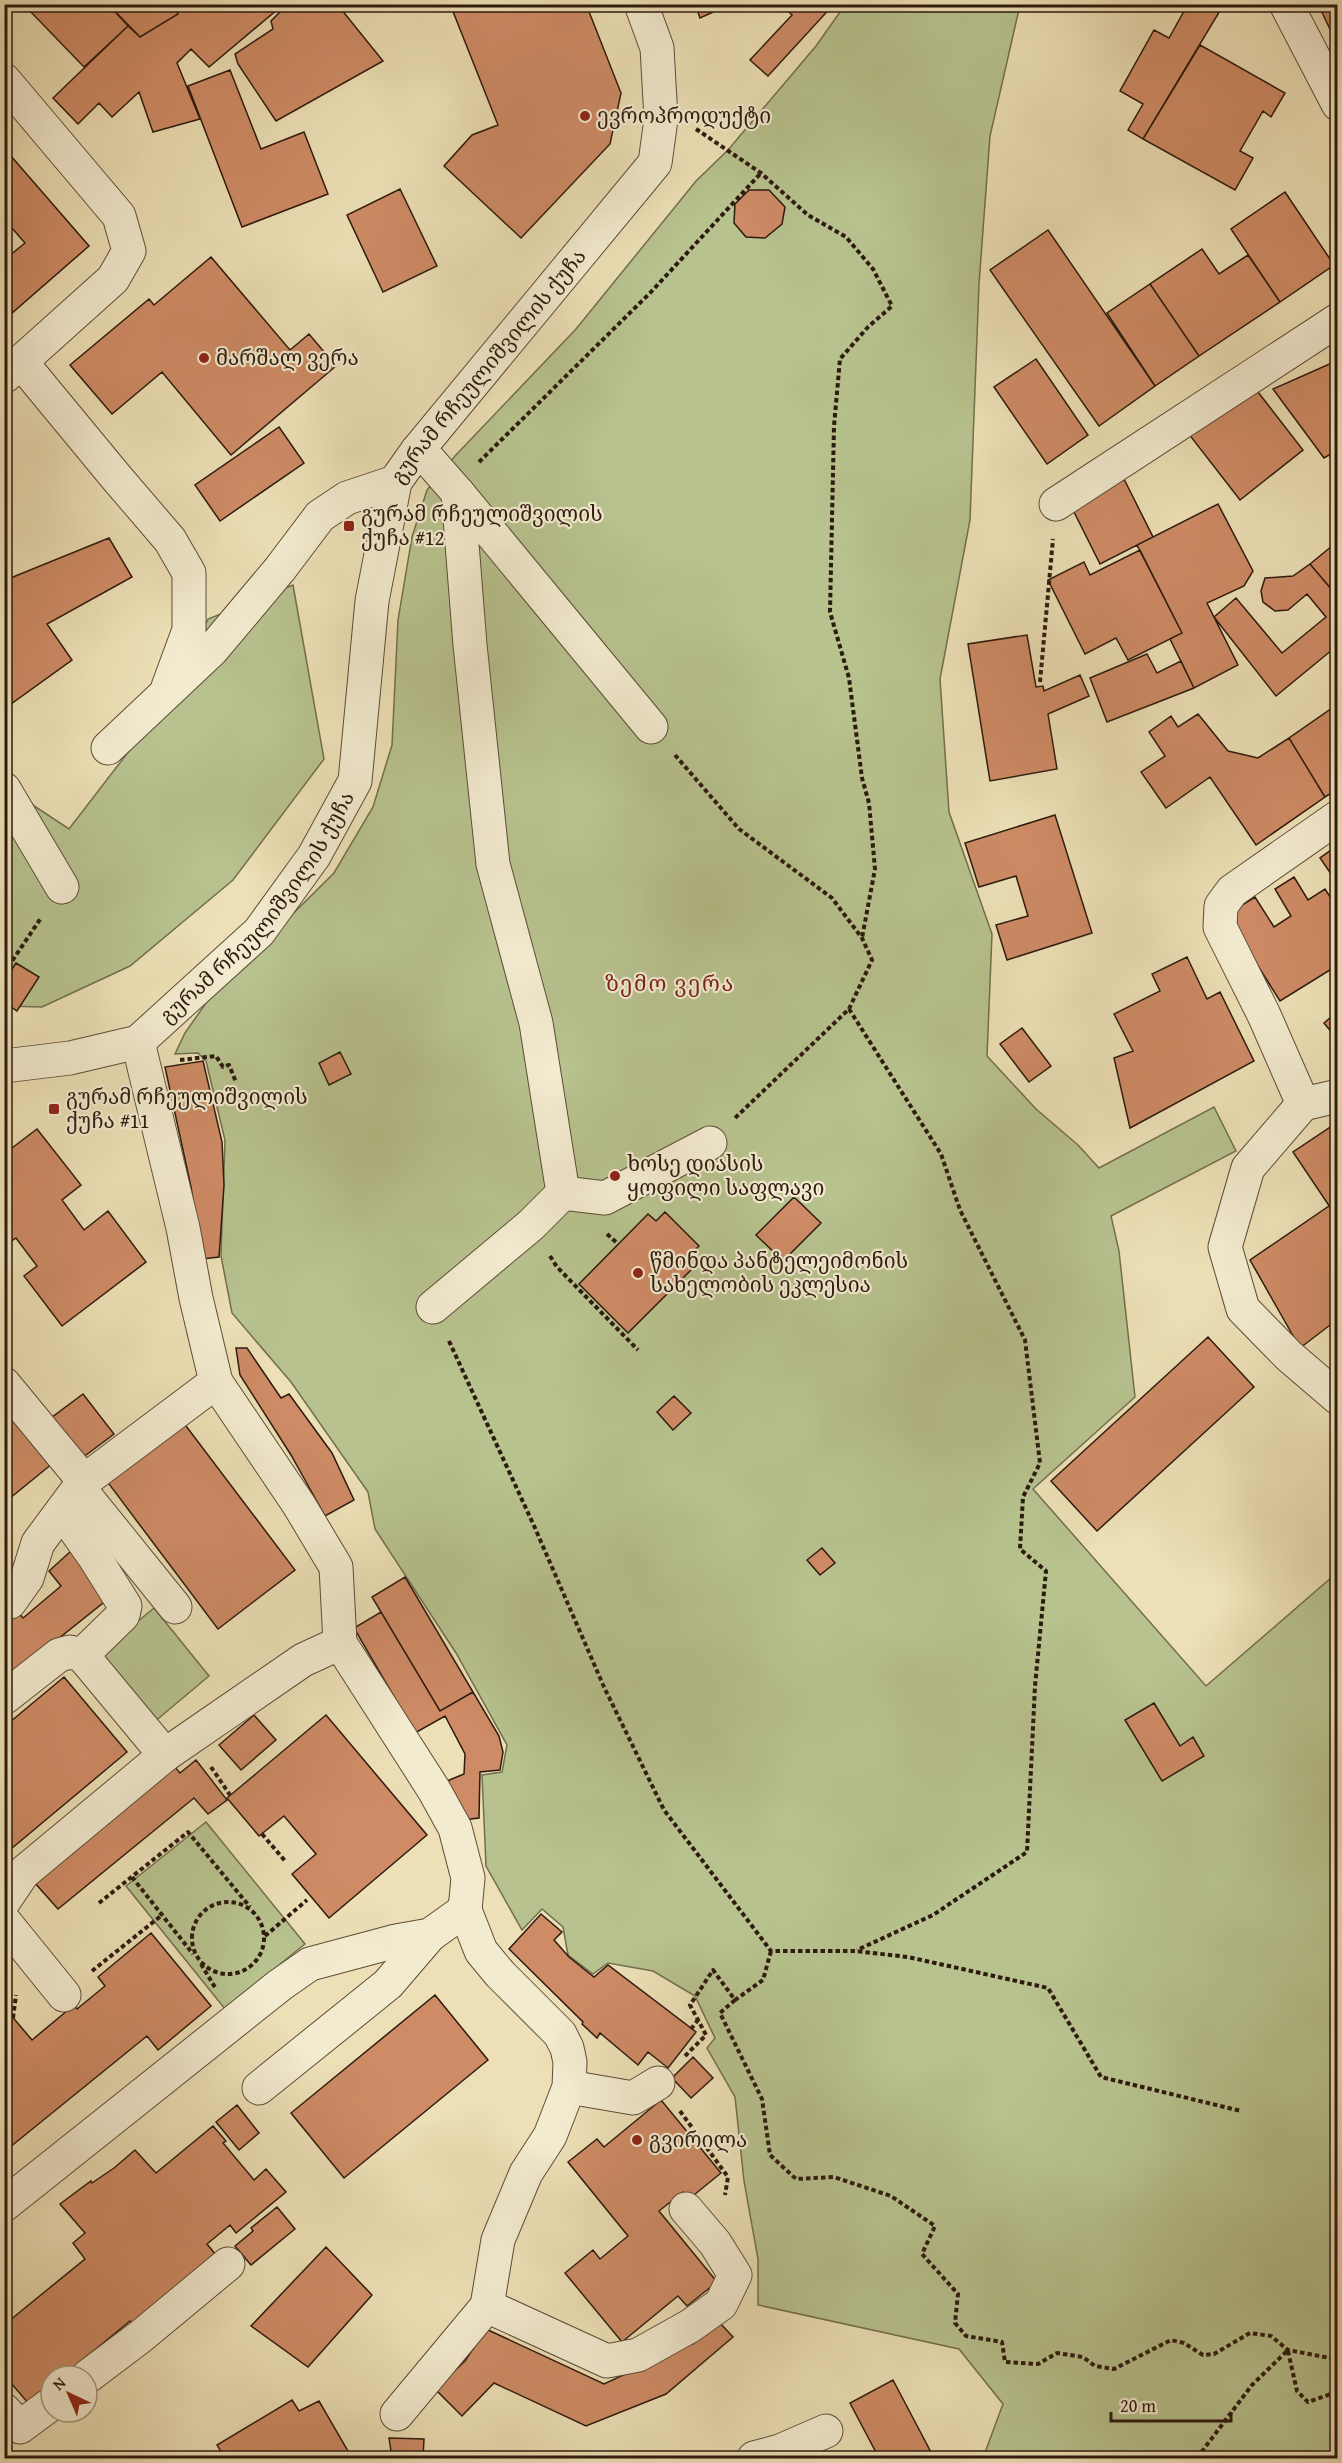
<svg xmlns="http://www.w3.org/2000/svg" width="1342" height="2463" viewBox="0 0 1342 2463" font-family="'Gentium Book Plus','Noto Serif Georgian',serif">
<rect width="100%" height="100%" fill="#ede0b6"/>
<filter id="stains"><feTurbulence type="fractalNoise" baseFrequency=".00333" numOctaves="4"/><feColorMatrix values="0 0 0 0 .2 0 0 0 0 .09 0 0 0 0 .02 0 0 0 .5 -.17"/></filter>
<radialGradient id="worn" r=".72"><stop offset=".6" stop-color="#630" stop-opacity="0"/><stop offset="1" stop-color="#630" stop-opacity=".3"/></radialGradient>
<path fill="#b7c28e" stroke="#726e4e" stroke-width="1.5" d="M845,5h175l-30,131 -11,148 -9,236 -30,159 9,133 43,122 -5,122 49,53 42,36 21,23 115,-61 22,44 -125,65 8,35 16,146 -102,92 173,197 126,-109 5,5v876h-354l20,-54 -44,-55 -201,-44v-46l-14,-78 -9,-84 -28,-49 8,-10 -20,-42 -42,-25 -45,-8 -15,11 -25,-19 -5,-28 -21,-18 -20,21 -36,-64 -4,-91 20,-3 5,-27 -51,-92 -81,-124 -7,-37 -77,-110 -59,-69 -11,-57 4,-116 -19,-79 -8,-8 -23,1 10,-21 28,-40 121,-120 39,-66 19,-62 6,-125 14,-83 15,-47 28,-34 121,-127 120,-148 32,-31 88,-104z
M293,585l31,174 -91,121 -103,86 -88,41 -37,-1 -1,-220 65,43 103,-134 36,-76z
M154,1608l55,68 -56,47 -56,-68z
M206,1822l99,122 -80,65 -99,-123z"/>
<path fill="#ce8b65" stroke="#2d1a0e" stroke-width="1.5" d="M30,4h78l20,22 -44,41 -57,-59z
M108,4h64l6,10 -38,23z
M172,4h112l-75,63 -18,-18 -14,14 23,56 -47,13 -14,-40 -27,25 -13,-14 -21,21 -25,-26 75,-72 12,11 38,-23z
M288,4h49l46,57 -107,60 -38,-57 -3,-10 38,-25 -2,-8z
M450,4h136l35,89 -11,51 -89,94 -77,-72 28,-31 26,-10z
M695,4h36l-31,14z
M781,4h53l-66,72 -18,-16 42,-45z
M1188,4h36l-81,135 -15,-9 15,-26 -23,-13 34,-61 15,8z
M1318,4h20v42z
M1200,45l85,48 -14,24 -8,-6 -23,40 13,7 -18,32 -92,-51z
M230,70l31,79 43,-17 24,62 -86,33 -54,-141z
M4,148l85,98 -85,74v-60l21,-17 -21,-24z
M400,189l37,77 -54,26 -36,-77z
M749,190h20l16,17 -3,17 -17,14 -19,-1 -12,-14 1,-19z
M1285,192l49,73 -54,37 -49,-73z
M1048,230l107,156 -56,40 -109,-156z
M1202,249l17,25 29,-19 32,47 -81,54 -49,-72z
M211,257l79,93 19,-16 27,32 -105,89 -69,-83 -50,42 -42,-49 79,-66 5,6z
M1150,284l49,72 -44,30 -48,-73z
M1036,359l52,76 -41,29 -53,-77z
M1334,362l4,7v81l-14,8 -51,-69z
M1251,383l52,67 -63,50 -52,-67z
M279,427l25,36 -84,58 -25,-36z
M1124,479l29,58 -53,27 -29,-58z
M1218,504l35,67 -9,15 -37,17 31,62 -44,23 -24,-49 12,-6 -45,-88z
M109,538l23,39 -85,47 25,36 -68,49v-138l4,8z
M1338,541v56l-28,-33z
M1140,550l42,83 -54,27 -12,-22 -31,16 -37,-74 36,-18 6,13z
M1310,564l28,33v48l-62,51 -62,-79 22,-19 46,55 44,-36 -19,-23 -19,16 -13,1 -12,-9 -2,-11 4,-13 28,-2z
M1027,635l9,52 7,-1 1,5 36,-16 9,21 -41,18 9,55 -67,12 -22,-137z
M1147,654l10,19 24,-12 13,27 -87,34 -17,-44z
M1338,704v85l-13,8 -36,-59z
M1198,714l30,37 30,7 31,-20 36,59 -69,48 -46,-68 -44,31 -25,-36 24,-16 -16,-24 22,-16 7,11z
M1055,815l37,118 -85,27 -11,-35 32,-9 -12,-40 -37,11 -14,-44z
M1338,845v39l-18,-26z
M1294,877l14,23 17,-11 13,20v56l-58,36 -54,-86 29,-18 19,30 17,-11 -16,-27z
M1187,957l20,42 13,-7 34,69 -124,67 -16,-70 19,-7 -19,-37 46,-23 -8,-17z
M16,963l23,14 -22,34 -13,-9v-21z
M1338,1011v29l-14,-17z
M1022,1028l29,38 -22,16 -29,-38z
M340,1052l11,22 -22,11 -10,-22z
M203,1061l19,81 2,43 -5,72 -17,2 -11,-72 -26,-120z
M1338,1122v97l-45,-67z
M37,1129l44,56 -19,15 22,30 24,-19 38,51 -84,64 -38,-50 13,-10 -21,-28 -12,8v-92z
M794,1197l27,26 -38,38 -27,-26z
M1329,1206l9,13v100l-38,29 -50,-88z
M665,1212l34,34 -9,9 8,8 -70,70 -49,-49 69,-70 8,7z
M1208,1337l46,50 -157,144 -46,-50z
M236,1348h11l34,50 8,-4 43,59 22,47 -29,16 -34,-61 -51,-80z
M83,1394l31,40 -32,24 -31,-40z
M4,1395l54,64 -54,44z
M674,1396l17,17 -18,17 -16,-18z
M180,1418l115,152 -77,59 -115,-153z
M822,1548l13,15 -15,12 -13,-15z
M72,1550l36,49 -104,83v-87l19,23 38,-32 -12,-15z
M405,1577l68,115 -33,19 -68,-114z
M381,1612l59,99 33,-19 26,44 4,16 -3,18 -20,2 -1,46 -16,2 -16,-39 17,-7 1,-20 -20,-38 -30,17 -61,-105z
M64,1677l63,75 -122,102 -1,-127z
M1154,1703l26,43 13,-9 11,19 -42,25 -37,-61z
M254,1715l22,25 -35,30 -22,-25z
M326,1715l101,120 -98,83 -37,-44 24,-20 -32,-38 -25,20 -32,-38z
M196,1760l31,40 -19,14 -14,-16 -136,111 -24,-27 141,-115 5,6z
M541,1914l21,18 -8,8 15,17 25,20 14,-12 88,67 -28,36 -20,-16 -10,13 -38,-32 -3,5 -15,-14 1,-2 -74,-73z
M151,1933l60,73 -53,44 -11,-14 -143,116v-145l28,33 42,-35 3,4 28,-23 -7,-9z
M435,1995l53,65 -144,118 -53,-65z
M693,2057l20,21 -22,20 -19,-20z
M661,2100l60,73 -32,26 -6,-7 -24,19 58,71 -30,24 -9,-10 -56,46 -57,-69 28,-23 7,9 28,-23 -60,-74 29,-23 7,8z
M237,2105l22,28 -20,17 -23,-28z
M213,2126l13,15 -3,2 31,37 12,-11 20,23 -50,41 -6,-8 -23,19 13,16 -81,71 -9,-10 -67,55h-12v10l-22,18 -25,-29v-50l81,-66 -12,-16 12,-10 -25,-29 31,-23 1,2 22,-15 21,-18 21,23z
M277,2207l18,22 -44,36 -16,-19 18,-15 -2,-3z
M326,2247l46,48 -64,72 -57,-41z
M719,2322l14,15 -67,57 -80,32 -92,-43 -32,33 -27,-27 30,-28 21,-32 118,55 54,-25 29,-21 6,6z
M893,2380l41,78h-55l-29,-55z
M292,2400l7,11 20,-10 33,57h-127l-8,-13z
M389,2438l35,1 -1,19h-31z"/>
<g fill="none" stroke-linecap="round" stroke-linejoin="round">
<defs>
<g id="minor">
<path d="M1286,4l52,100"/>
<path d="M4,80l115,136 10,35 -16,28 -108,97"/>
<path d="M21,362l95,115 54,63 19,33v57l-21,57"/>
<path d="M417,451l13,10 28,32 193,234"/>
<path d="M1056,504l282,-184"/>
<path d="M108,748l104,-98 68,-81 40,-53 27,-18 48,-16"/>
<path d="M4,789l58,98"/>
<path d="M138,1042l45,186 13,70 20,84 83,123 37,62 4,76 94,147 21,38 13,50 -3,32 16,41 19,23 60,60 7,14 3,14 -1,25 -19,49 -24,37 -28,67 -11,66 -90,108"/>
<path id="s1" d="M4,1066l66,-8 68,-16 121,-110 55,-76 41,-75 17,-180 23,-119 22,-31 238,-288 6,-44 -4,-71 -16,-44"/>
<path d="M1303,1104l-39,-89 -44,-88 1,-21 11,-15 106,-74"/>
<path d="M1303,1104l-55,64 -23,79 18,62 46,47 49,42"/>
<path d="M1303,1104l35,-8"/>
<path d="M563,1193l42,5 105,-55"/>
<path d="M433,1307l98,-82 32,-32 -27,-170 -43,-159 -23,-219 -12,-152"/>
<path d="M4,1384l80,97"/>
<path d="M79,1488l96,119"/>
<path d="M62,1511l33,47 30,48 -2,9 -41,40"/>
<path d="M10,1602l17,-24 11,-35 46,-62 132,-99"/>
<path d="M4,1698l55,-43 11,-3 12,3 83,100"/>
<path d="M4,1901l19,-28 142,-118 138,-95 37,-17"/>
<path d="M4,1921l60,74"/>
<path d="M569,2087l64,11 25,-15"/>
<path d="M259,2088l129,-104 42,-49"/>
<path d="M4,2205l276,-220 30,-21 86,-23 34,-6 35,-25"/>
<path d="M487,2306l120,55 31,-6 52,-29 31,-22 14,-29 -20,-32 -29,-34"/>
<path d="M87,2377l53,-40 88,-73"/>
<path d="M4,2410l16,17 31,-23"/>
<path d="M754,2458l26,-7 46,-20"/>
</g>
</defs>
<use href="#minor" stroke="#5d4c38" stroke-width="35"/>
<path stroke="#2d1a0e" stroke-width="4" stroke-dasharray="4.5 3" stroke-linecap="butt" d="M696,129l65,44 47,42 38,22 27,32 19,37 -24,21 -28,32 -6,67 -4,186 19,66 13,100 7,25 6,66 -13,69
M479,462l171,-169 111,-120
M1040,682l13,-143
M675,755l64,74 93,69 30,40 10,22 -23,49 -114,109
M4,973l37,-55
M849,1009l92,145 19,56 65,130 15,123 -17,34 -3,52 26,22 -11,115 -8,166 -94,63 -76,35
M180,1060l36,-4 7,11 6,-2 7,17
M607,1234l9,8
M550,1256l7,11 81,83
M449,1341l86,187 69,159 60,123 107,141h84l53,6 140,31 53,89 140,34
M211,1767l19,28
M262,1834l24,28
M132,1877l61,77
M192 1938a36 36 0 1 1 72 0a36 36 0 1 1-72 0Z
M99,1903l89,-71 62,75
M265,1936l42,-36
M201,1964l15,25
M92,1971l70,-56
M735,2000l-15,13 42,86 8,56 26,24 38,-2 57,19 44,30 -13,28 36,40 -3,29 11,13 36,6 3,20 33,2 19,-11 26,4 12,9 19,3 57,-29 13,3 19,12 11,-1 36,-21 21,3 17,14 42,8 8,-2
M13,2018l3,-23
M691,2029l7,-9
M685,2056l21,-21 -16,-30 23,-35 22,30 28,-20 8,-29
M680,2111l48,66 -3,18
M1288,2351l9,40 11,11 26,-9 4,4
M1197,2458l55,-73 36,-35"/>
<use href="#minor" stroke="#f3ebd0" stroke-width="33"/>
</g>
<g fill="#8f2418" stroke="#f3ebd0" stroke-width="2">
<circle cx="585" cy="116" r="6"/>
<circle cx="204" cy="358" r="6"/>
<rect x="343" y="520" width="12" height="12" rx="3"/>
<rect x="48" y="1103" width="12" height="12" rx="3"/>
<circle cx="615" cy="1176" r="6"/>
<circle cx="638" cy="1273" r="6"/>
<circle cx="637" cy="2140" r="6"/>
</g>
<g text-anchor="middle" stroke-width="4.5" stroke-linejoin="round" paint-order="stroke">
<g font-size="21" fill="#2d1a0e" stroke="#f3ebd0" text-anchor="start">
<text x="597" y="123">ევროპროდუქტი</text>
<text x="216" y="365">მარშალ ვერა</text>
<text x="361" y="521">გურამ რჩეულიშვილის<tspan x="361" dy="24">ქუჩა #12</tspan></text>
<text x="66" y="1104">გურამ რჩეულიშვილის<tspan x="66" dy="24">ქუჩა #11</tspan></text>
<text x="627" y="1171">ხოსე დიასის<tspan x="627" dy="24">ყოფილი საფლავი</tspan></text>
<text x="650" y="1268">წმინდა პანტელეიმონის<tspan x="650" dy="24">სახელობის ეკლესია</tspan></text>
<text x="649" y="2147">გვირილა</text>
</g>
<g font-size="21" fill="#2d1a0e" stroke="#f3ebd0">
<text dy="7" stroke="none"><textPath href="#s1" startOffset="930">გურამ რჩეულიშვილის ქუჩა</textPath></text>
<text dy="7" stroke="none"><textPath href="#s1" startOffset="318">გურამ რჩეულიშვილის ქუჩა</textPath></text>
</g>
<g font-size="22" letter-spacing="1.5" fill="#7a1f14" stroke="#f3ebd0">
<text x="670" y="991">ზემო ვერა</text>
</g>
</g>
<rect width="1342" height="2463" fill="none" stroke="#ede0b6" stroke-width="24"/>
<rect x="6" y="6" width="1330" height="2451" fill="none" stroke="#2d1a0e" stroke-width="3"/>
<rect x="12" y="12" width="1318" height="2439" fill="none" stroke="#2d1a0e" stroke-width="1.5"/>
<g transform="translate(69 2394) rotate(316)"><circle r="28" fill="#f3ebd0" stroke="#a49782" stroke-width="1.5"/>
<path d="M0-4.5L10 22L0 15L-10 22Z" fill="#8f2418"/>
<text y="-9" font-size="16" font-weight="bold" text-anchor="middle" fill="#2d1a0e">N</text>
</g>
<path d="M1111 2412v9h120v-9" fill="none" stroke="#2d1a0e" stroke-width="3"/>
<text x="1120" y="2412" font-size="18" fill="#2d1a0e" stroke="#f3ebd0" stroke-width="4.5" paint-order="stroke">20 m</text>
<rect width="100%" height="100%" filter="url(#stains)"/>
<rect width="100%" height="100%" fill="url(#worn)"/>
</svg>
